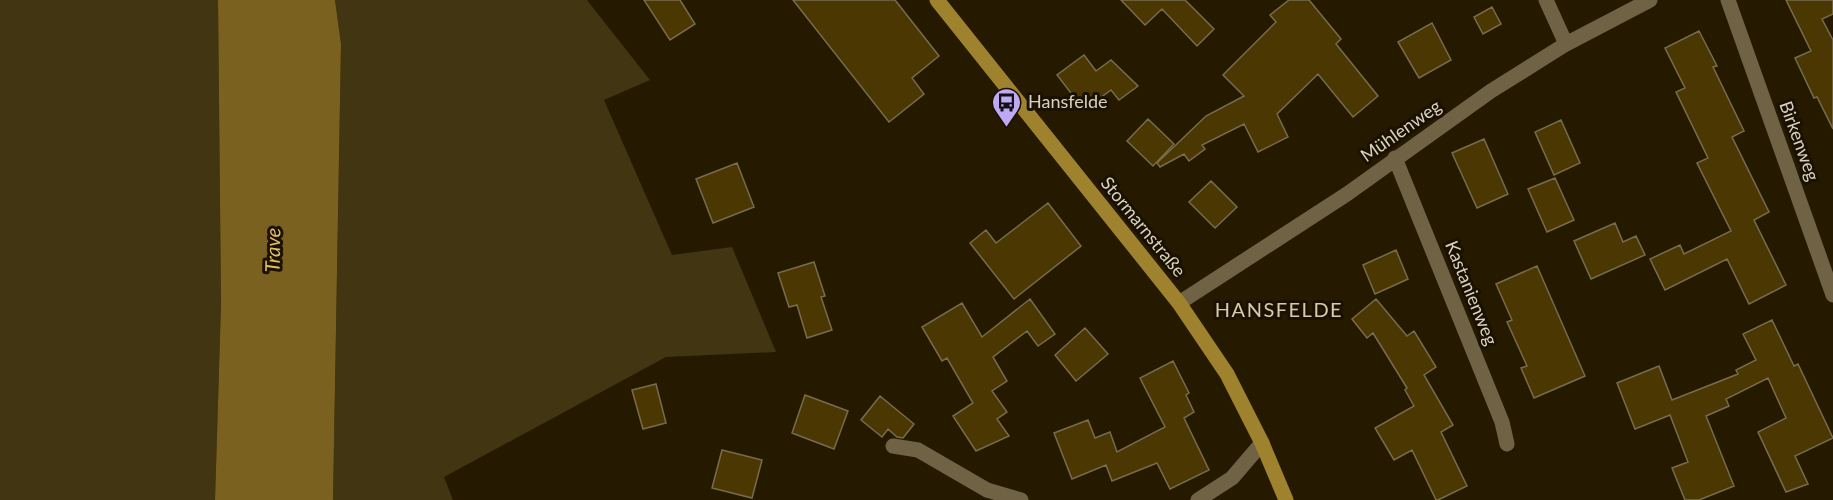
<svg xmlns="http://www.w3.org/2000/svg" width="1833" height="500" viewBox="0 0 1833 500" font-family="Lato,sans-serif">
<rect width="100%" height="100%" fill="#251a00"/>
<path fill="#423512" d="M0,0h218l3,304 -6,196h-215z
M335,0h252l63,80 -46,20 68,155 60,-8 44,105 -110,5 -222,120 9,23h-120l8,-456z"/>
<path fill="#7a6120" d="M218,0h117l6,44 -8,456h-118l6,-196z"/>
<path fill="#4a3701" stroke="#786c4e" stroke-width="1.5" d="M644,0h36l15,24 -25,16z
M793,0h102l44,56 -27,22 12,16 -35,28z
M1121,0h64l29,29 -17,17 -35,-37 -17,16z
M1289,0h20l32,39 -5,5 42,52 -25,21 -35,-43 -41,40 11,23 -30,15 -14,-28 -42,21 3,4 -16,12 -5,-7 -24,13 -3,-4 49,-47 38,-20 -21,-21 53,-53 -6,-7z
M1786,0h47v14l-11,5 11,21v89l-16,-32 -3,1 -19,-40 16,-7z
M1492,7l9,17 -18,10 -9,-17z
M1432,23l19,37 -32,18 -21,-36z
M1699,31l18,35 -4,1 31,64 -12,6 37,75 -15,8 32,65 -37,19 -22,-45 -62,31 -15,-31 30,-14 4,9 47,-23 -34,-68 11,-5 -32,-66 9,-4 -20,-40z
M1084,55l12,16 15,-11 27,26 -19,14 -8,-10 -27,20 -27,-35z
M1148,119l26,25 -21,22 -26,-25z
M1561,120l19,43 -26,12 -19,-43z
M1484,139l24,55 -31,14 -25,-55z
M737,163l17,44 -41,16 -17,-44z
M1555,178l19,42 -27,12 -19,-43z
M1211,181l26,26 -22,21 -26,-26z
M1048,203l33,43 -67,53 -44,-56 16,-13 10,13z
M1615,223l8,19 13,-6 9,19 -54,24 -17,-38z
M1396,250l12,29 -33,15 -12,-29z
M814,262l11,34 -4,1 11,33 -25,8 -10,-33 -8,2 -11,-34z
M1537,266l48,110 -51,22 -13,-30 6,-2 -20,-44 5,-2 -16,-36z
M1030,299l25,35 -17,12 -11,-15 -34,26 14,24 -15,10 15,21 -10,7 12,17 -33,15 -23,-35 20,-13 -26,-45 -5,3 -20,-34 40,-24 20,34z
M1376,299l31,37 7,-5 22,36 -12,8 29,50 -12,7 26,54 -29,14h-2l-24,-50 -18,10 -19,-32 39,-22 -9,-16 2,-2 -34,-55 -6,5 -15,-19z
M1772,320l22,46 4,-2 35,74 -38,18 13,28 -22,8 -28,-60 28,-14 -18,-40 -42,21 3,7 -23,10 28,70 -35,14h-14l-13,-32 16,-6 -18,-47 -35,14 -18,-46 42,-17 13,34 66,-26 -2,-4 20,-10 -13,-26z
M1085,328l23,26 -32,27 -21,-26z
M1173,361l16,32 -3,2 8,17 -10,6 25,52 -39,19 -13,-26 -45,18 -6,-16 -34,14 -18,-46 34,-13 7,18 15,-6 7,20 48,-25 -25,-49z
M656,384l10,39 -23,6 -11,-39z
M805,395l43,16 -14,38 -42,-16z
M880,396l34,28 -11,14 -6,-1 -9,-8 -6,8 -21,-17z
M722,450l40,10 -10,38 -40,-10z"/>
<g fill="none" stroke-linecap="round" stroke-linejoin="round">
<path stroke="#706345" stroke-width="15" d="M1546,0l20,44
M1728,0l105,295
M1395,158l107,264 5,22
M1179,303l168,-109 144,-103 75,-47 84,-44
M893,446l25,4 69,40 34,10
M1198,500l34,-22 30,-35"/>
<path stroke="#9f822e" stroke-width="15" d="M937,0l242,303 48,71 35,69 24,57"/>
</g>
<defs>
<symbol id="bus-pin" viewBox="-11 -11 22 30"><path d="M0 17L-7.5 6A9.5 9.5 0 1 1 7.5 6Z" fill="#bfa9f4" stroke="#1b1100"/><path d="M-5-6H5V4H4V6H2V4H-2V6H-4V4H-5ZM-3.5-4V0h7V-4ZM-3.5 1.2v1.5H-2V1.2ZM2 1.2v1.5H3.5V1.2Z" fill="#111"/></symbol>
</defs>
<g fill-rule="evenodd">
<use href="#bus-pin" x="990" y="86" width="33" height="45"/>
</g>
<g text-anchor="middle" stroke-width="6" stroke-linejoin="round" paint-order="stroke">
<g font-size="18" fill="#d9d2c2" stroke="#1b1100" text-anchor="start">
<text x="1028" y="108">Hansfelde</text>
</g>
<g font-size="18" fill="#d9d2c2" stroke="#1b1100">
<text transform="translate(1401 131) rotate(-35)" y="6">Mühlenweg</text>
<text transform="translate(1799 141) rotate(70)" y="6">Birkenweg</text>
<text transform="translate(1143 227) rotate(51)" y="6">Stormarnstraße</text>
<text transform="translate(1471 293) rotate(68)" y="6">Kastanienweg</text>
</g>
<g font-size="20" font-style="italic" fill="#e3be63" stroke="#1b1100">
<text transform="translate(273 250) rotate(-89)" y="7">Trave</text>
</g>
<g font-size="20" letter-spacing="1.5" fill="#d9cbaa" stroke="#1b1100">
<text x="1279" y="317">HANSFELDE</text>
</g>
</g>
</svg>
